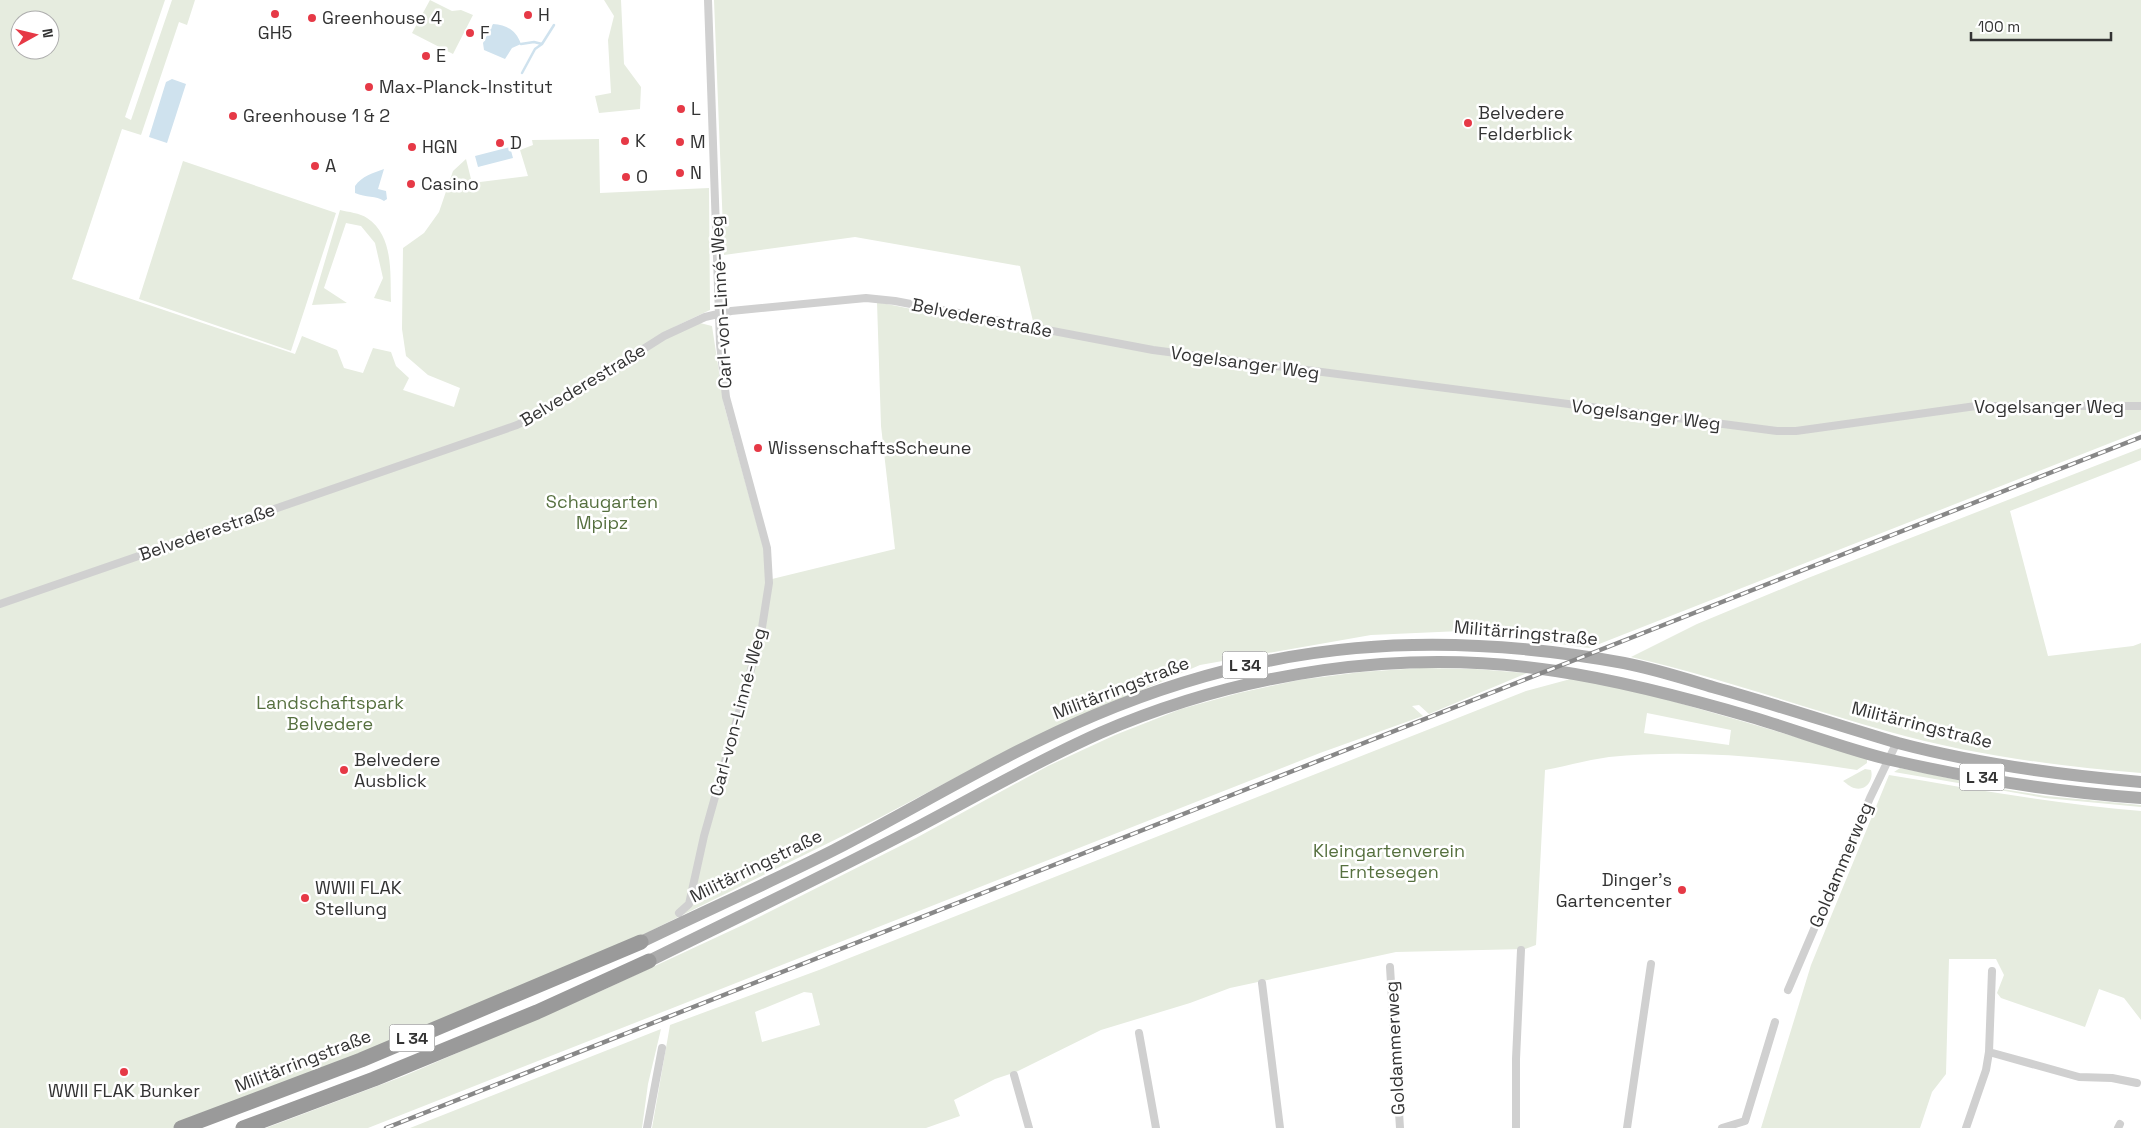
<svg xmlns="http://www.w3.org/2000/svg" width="2141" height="1128" viewBox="0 0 2141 1128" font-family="'Space Grotesk',sans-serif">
<rect width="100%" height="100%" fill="#fff"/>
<path fill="#e6ecdf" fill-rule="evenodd" d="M0,0h165l-40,117 6,3 41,-120h23l-8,25 -8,-3 -38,113 -19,-6 -50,150 223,75 7,-18 35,14 7,18 19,5 10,-25 18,4 5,14 13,12 -6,12 51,17 6,-19 -32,-13 -22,-19 -4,-27 1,-81 21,-15 15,-21 14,-41 13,-12 6,24 56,-7 -8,-26 13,-5 -1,-5 67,-1 1,54 109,-5 1,122 -36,17 26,-4 12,3 12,79 48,174 123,-30 -14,-123 -4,-124 159,32 -16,-68 -165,-29 -131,18 -10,-255h1427v431l-552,217 -128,-17 -90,4 -171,30 -173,75 -148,78 -243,120 -381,159 -82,31h-173zM20,20h30v30h-30z
M430,0l22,11 9,-1 12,5 -20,39 -41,-21z
M604,0h17l3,64 17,23 -1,22 -41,4 -4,-17 16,-3 -3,-53 6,-24z
M183,161l153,52 -45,138 -152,-52z
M340,210c8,2 20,3 27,8 27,18 23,55 24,84l-17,-4 9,-20 -8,-35 -14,-17 -15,-3 -22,65 23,15 -35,2z
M2141,448v12l-131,51 38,145 85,-10 8,-3v130c-85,-7 -169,-18 -251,-41 -86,-24 -171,-55 -259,-75l66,-33 111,-46z
M1420,668l55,1 52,4 -98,41 -10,-9 -7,1 11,10 -103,37 -952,375h-102l138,-52 195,-84 146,-68 171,-86 132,-72 67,-31 66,-26 58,-16 60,-13 62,-8z
M1578,677l59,14 108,31 122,36v5l-10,7c-82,-13 -165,-21 -248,-13 -21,3 -43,9 -64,13l-9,175 -11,4 -129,3 -166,36 -40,15 -89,27 -85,42 -21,7 -41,21 6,16 -34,12h-274l18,-103 149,-55 707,-279zM1647,713l84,17 -2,15 -85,-12zM804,992l8,1 8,32 -58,17 -7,-30z
M1900,768l102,21 44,7 95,9v2l-96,-9 -151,-26z
M1865,769l6,1c3,10 -5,22 -17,18 -4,-1 -8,-5 -11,-7z
M1889,775c84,14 167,29 252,36v209l-17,-22 -25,-9 -14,38 -84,-29 -4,-5 7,-18 -8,-16h-47l-3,115 -14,18 -12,36h-159l50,-163z
M661,1029l-13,55 -6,44h-232z"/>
<path fill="#cfe2ee" d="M493,24c14,1 23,6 28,20l-9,4 -7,11 -21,-9 -1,-7z
M172,79l14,5 -19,59 -18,-6 17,-55z
M510,147l3,11 -35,9 -3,-11z
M384,169l-6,20 8,2 1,8 -3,2c-8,-6 -18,-3 -29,-8v-7c7,-10 18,-13 29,-17z"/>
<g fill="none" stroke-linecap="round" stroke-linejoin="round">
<path stroke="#cfe2ee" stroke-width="2.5" d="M521,44l13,-2 8,2 12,-19
M522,73l13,-24 7,-5"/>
<path stroke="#d0d0d0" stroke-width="8" d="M0,604l517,-179 30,-15 117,-74 41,-19 26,-6 135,-13 29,3 258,49 624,81h19l180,-25h165
M679,913l10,-9 15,-68 57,-202 8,-51 -2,-35 -41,-151 -6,-53 -12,-344
M1390,967l10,161
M1262,983l18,145
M1788,990l82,-192 27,-56
M1139,1033l17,95
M1989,1052l90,25 33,1 25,5
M1014,1075l15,53
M647,1128l15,-80
M1516,1128v-69l5,-109
M1627,1128l24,-164
M1722,1128l23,-7 30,-99
M1966,1128l20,-58 3,-18 3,-81
M2118,1128l2,-4"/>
<path stroke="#ababab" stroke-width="12" d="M641,942c64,-31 130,-60 193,-92 87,-45 171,-97 261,-135 177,-75 342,-86 529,-52 31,6 62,16 92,25 61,17 121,37 182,55 79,21 162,32 243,39
M649,961c87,-43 175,-85 261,-130 63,-33 125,-69 190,-98 141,-61 303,-86 456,-62 67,10 134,28 199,47 46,14 91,31 136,42 82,19 166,32 250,38"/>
<path stroke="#9a9a9a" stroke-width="15" d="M181,1128l180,-68 280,-118
M243,1128l131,-49 163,-67 112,-51"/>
<defs>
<path id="rail" d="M386,1128l1755,-691"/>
</defs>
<use href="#rail" stroke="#888" stroke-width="4.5"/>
<use href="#rail" stroke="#fff" stroke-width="2.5" stroke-dasharray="8" stroke-linecap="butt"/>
</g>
<g fill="#e63946" stroke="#fff" stroke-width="2">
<circle cx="275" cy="14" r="5"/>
<circle cx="528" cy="15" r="5"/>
<circle cx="312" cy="18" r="5"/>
<circle cx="470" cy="33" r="5"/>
<circle cx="426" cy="56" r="5"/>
<circle cx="369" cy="87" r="5"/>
<circle cx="681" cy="109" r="5"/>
<circle cx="233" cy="116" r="5"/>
<circle cx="1468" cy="123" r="5"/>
<circle cx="625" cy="141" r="5"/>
<circle cx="680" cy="142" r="5"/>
<circle cx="500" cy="143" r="5"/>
<circle cx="412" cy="147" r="5"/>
<circle cx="315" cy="166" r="5"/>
<circle cx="680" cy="173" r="5"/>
<circle cx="626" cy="177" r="5"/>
<circle cx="411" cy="184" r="5"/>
<circle cx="758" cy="448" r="5"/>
<circle cx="344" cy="770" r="5"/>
<circle cx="1682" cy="890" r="5"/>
<circle cx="305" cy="898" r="5"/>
<circle cx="124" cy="1072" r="5"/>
</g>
<g text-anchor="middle" stroke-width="5" stroke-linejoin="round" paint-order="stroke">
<g fill="#fff" stroke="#707070" stroke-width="1">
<rect x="1222.5" y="651.5" width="45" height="27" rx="4"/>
<rect x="1959.5" y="763.5" width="45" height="27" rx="4"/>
<rect x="389.5" y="1024.5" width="45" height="27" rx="4"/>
</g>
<g font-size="16" font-weight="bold" fill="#333">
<text x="1245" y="671">L 34</text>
<text x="1982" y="783">L 34</text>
<text x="412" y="1044">L 34</text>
</g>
<g font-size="18" fill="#333" stroke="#fff" text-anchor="start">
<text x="538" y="21">H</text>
<text x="322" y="24">Greenhouse 4</text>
<text x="275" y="39" text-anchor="middle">GH5</text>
<text x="480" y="39">F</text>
<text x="436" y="62">E</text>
<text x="379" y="93">Max-Planck-Institut</text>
<text x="691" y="115">L</text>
<text x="1478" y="119">Belvedere<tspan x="1478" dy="21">Felderblick</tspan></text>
<text x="243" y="122">Greenhouse 1 &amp; 2</text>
<text x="635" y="147">K</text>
<text x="690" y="148">M</text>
<text x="510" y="149">D</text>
<text x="422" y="153">HGN</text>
<text x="325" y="172">A</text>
<text x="690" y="179">N</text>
<text x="636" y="183">O</text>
<text x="421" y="190">Casino</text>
<text x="768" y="454">WissenschaftsScheune</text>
<text x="354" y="766">Belvedere<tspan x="354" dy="21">Ausblick</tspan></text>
<text x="1672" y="886" text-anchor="end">Dinger's<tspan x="1672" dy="21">Gartencenter</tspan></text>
<text x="315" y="894">WWII FLAK<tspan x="315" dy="21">Stellung</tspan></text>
<text x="124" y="1097" text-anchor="middle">WWII FLAK Bunker</text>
</g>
<g font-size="18" fill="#333" stroke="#fff">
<text transform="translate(721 302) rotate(-93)" y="6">Carl-von-Linné-Weg</text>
<text transform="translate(982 318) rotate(11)" y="6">Belvederestraße</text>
<text transform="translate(1245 363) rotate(8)" y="6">Vogelsanger Weg</text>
<text transform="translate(583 385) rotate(-31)" y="6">Belvederestraße</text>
<text x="2049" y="413">Vogelsanger Weg</text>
<text transform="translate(1646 415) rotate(7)" y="6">Vogelsanger Weg</text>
<text transform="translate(207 532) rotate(-19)" y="6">Belvederestraße</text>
<text transform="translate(1526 633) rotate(5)" y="6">Militärringstraße</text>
<text transform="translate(1121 688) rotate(-21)" y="6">Militärringstraße</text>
<text transform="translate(738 712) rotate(-75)" y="6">Carl-von-Linné-Weg</text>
<text transform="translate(1922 725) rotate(14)" y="6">Militärringstraße</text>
<text transform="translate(1841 865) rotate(-67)" y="6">Goldammerweg</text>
<text transform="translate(756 866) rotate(-26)" y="6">Militärringstraße</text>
<text transform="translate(1395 1048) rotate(-93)" y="6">Goldammerweg</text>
<text transform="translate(303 1061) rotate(-21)" y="6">Militärringstraße</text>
</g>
<g font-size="18" fill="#56703f" stroke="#fff">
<text x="602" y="508">Schaugarten<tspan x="602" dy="21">Mpipz</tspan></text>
<text x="330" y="709">Landschaftspark<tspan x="330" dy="21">Belvedere</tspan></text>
<text x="1389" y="857">Kleingartenverein<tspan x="1389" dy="21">Erntesegen</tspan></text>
</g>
</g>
<g transform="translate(35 35) rotate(82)"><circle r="24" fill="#ffffff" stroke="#adadad"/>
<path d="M0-4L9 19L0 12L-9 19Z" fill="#e63946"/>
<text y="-8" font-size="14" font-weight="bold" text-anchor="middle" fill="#333333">N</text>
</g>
<path d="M1971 32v8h140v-8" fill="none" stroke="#333333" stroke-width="2.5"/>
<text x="1978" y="32" font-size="15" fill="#333333" stroke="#ffffff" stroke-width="4" paint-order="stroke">100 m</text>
</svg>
